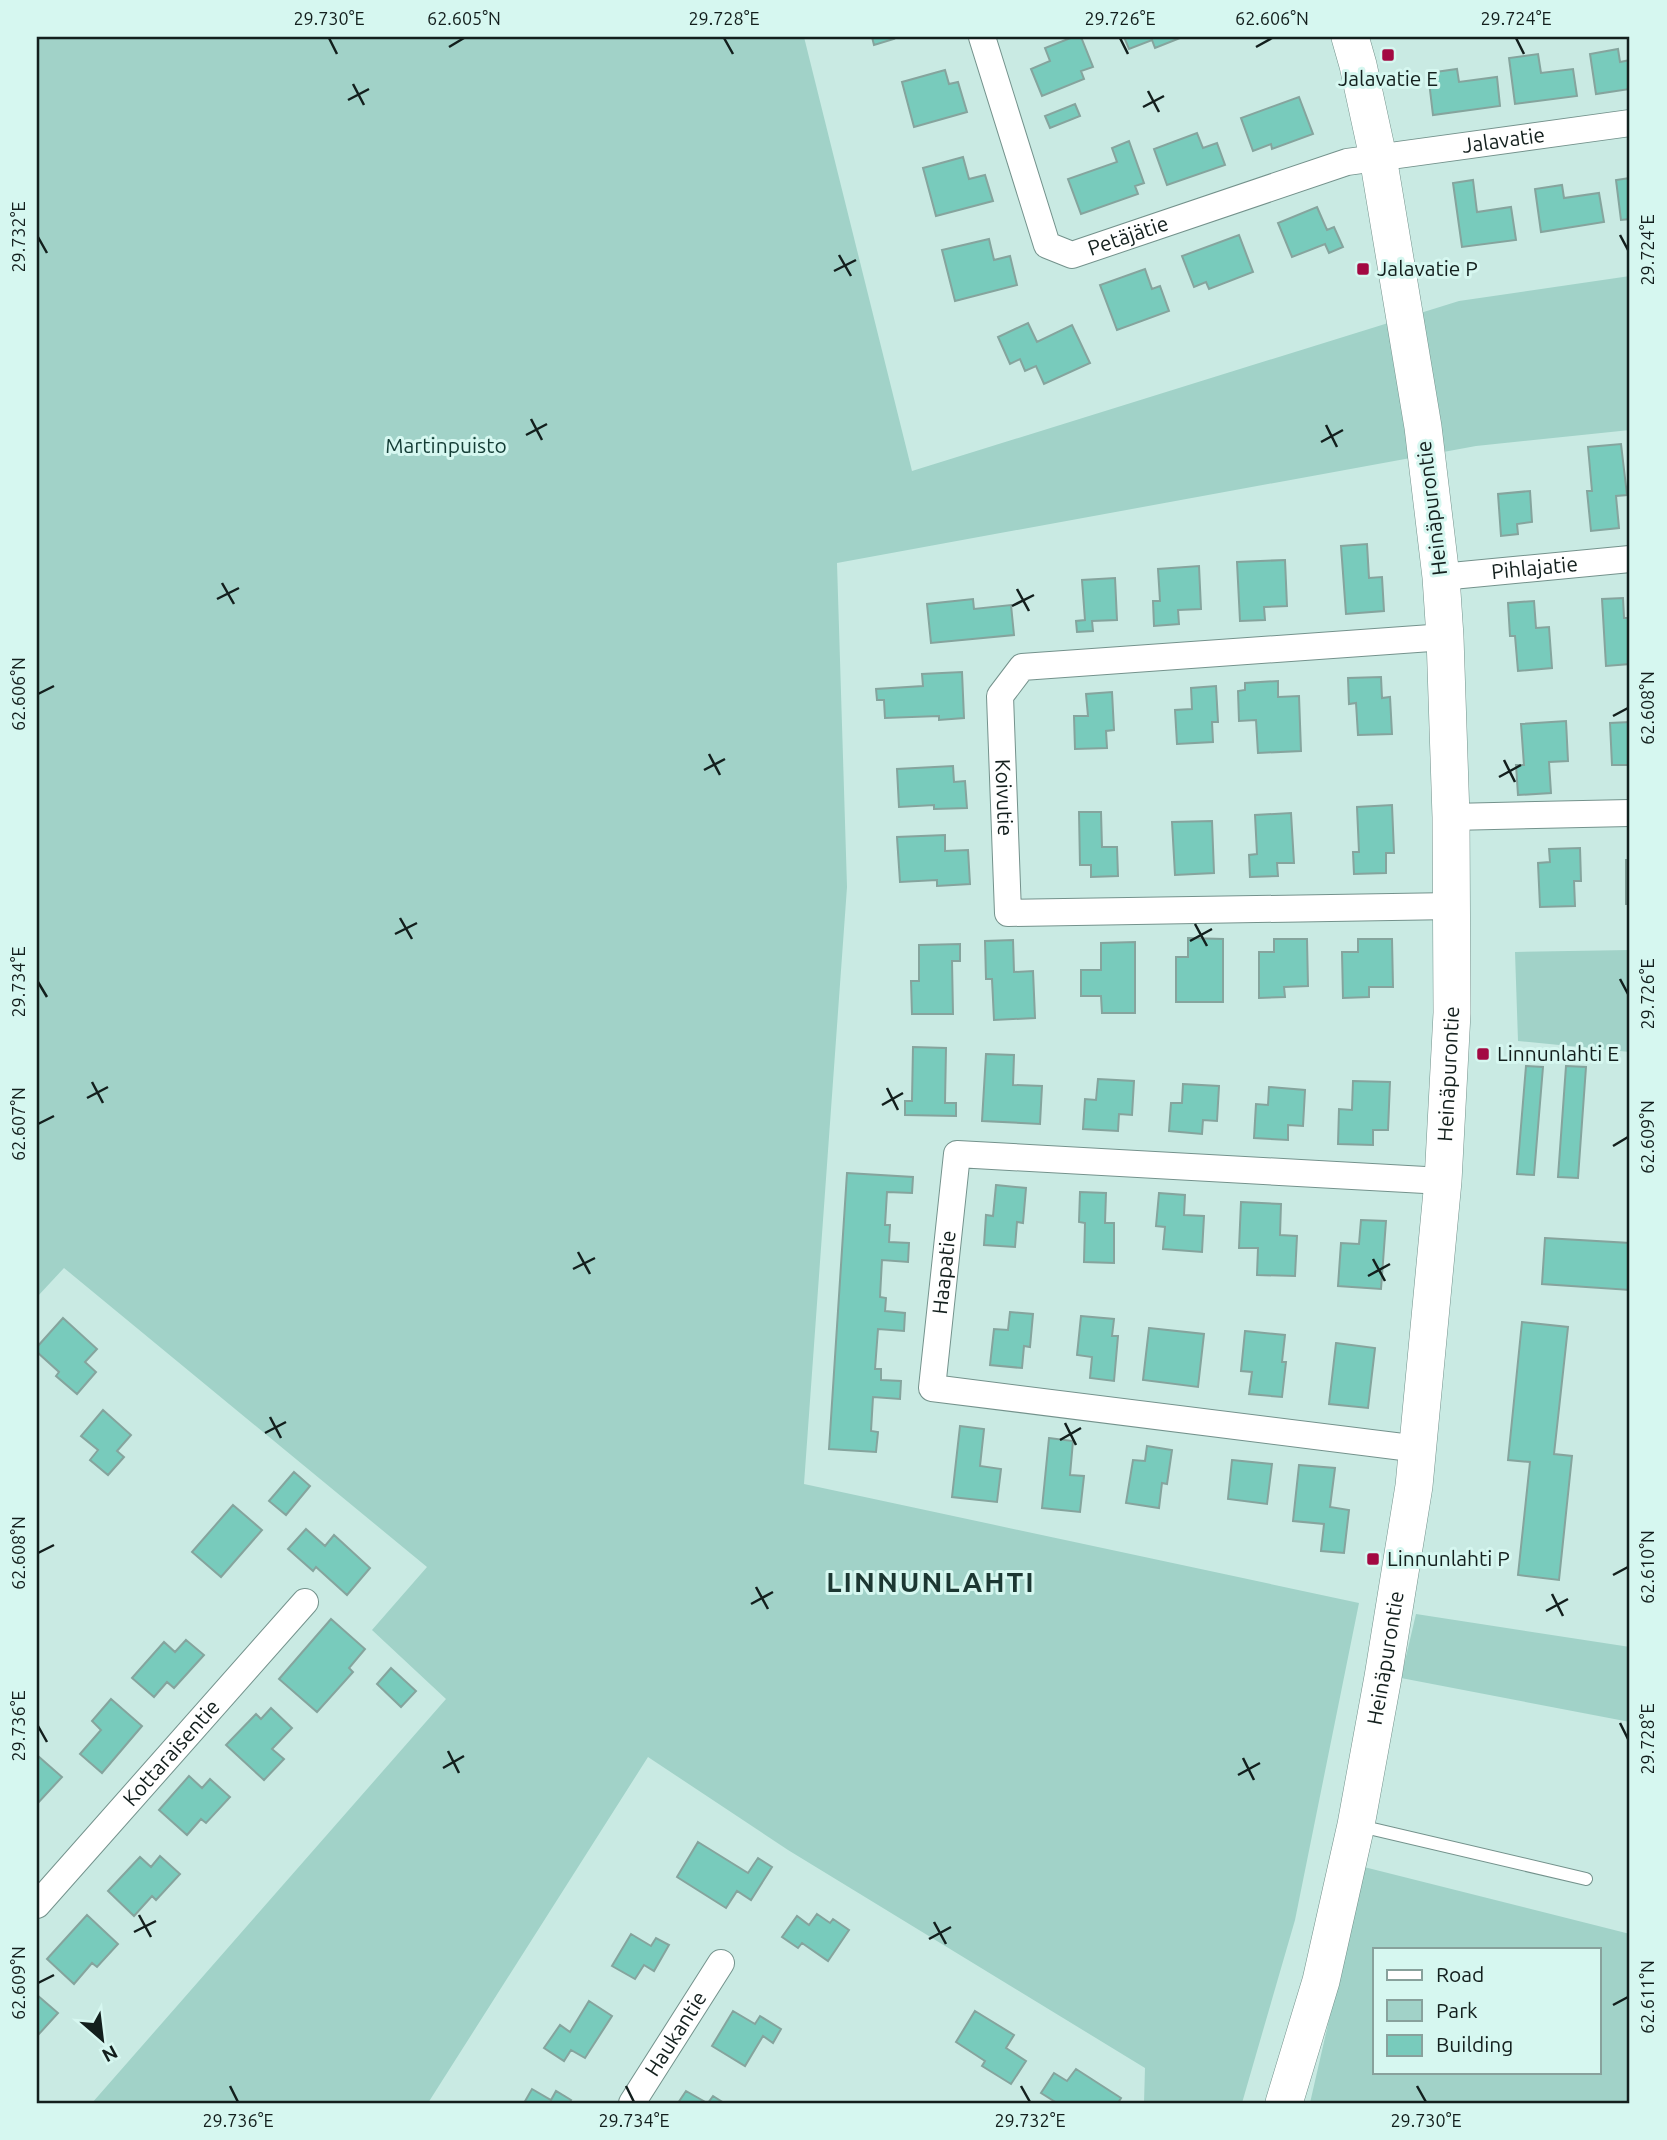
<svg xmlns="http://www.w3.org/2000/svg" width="1667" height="2140" viewBox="0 0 1667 2140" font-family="Ubuntu,sans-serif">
<rect width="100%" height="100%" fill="#c9eae3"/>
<path fill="#a1d2c8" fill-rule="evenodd" d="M37,37h767l108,434 547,-170 171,-25v154l-154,16 -639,117 10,324 -43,597 555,119 -64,317 -53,183h-98l1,-35 -357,-218 -140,-93 -220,346h-336l354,-404 -74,-69 55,-63 -363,-299 -27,29z
M1630,950v102l-112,-11 -3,-89z
M1416,1614l214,33v75l-229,-44z
M1364,1867l266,67v169h-320zM1375,1949h224v123h-224z"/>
<path fill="#78cbbc" stroke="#85a49d" stroke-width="2" d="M872,37h21l1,2 -20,6z
M1073,37h8l12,30 -12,4 3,8 -42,17 -11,-27 19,-8 -5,-13z
M1124,37h56v1l-25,10 -3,-8 -23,9z
M1618,49l2,13 10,-2v29l-34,5 -6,-40z
M1538,54l3,19 32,-4 4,27 -62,8 -6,-46z
M1457,69l2,13 38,-5 3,29 -67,9 -5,-42z
M945,70l4,14 9,-2 9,30 -53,15 -12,-45z
M1299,97l14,37 -41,15 -1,-5 -18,7 -12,-33z
M1075,104l5,12 -30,12 -5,-12z
M1197,133l6,15 14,-5 8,22 -58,20 -13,-36z
M1129,141l15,42 -9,3 3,8 -57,20 -13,-35 49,-17 -5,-14z
M963,157l6,22 16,-4 8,26 -57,15 -13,-48z
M1630,178v41l-9,1 -5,-40z
M1473,180l4,32 34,-5 5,33 -54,7 -9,-64z
M1562,185l2,13 35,-5 5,29 -63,10 -6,-43z
M1317,207l10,23 7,-3 9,20 -14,6 -4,-9 -33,13 -14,-34z
M1239,235l14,37 -44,17 -3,-7 -12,5 -12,-31z
M989,239l5,21 16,-4 7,29 -62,16 -13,-51z
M1145,269l7,20 8,-3 9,25 -52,19 -17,-45z
M1028,323l9,19 35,-17 18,38 -46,21 -8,-18 -11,5 -5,-12 -10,5 -12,-27z
M1621,444l6,51 -11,1 3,32 -28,3 -4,-40h5l-4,-44z
M1530,491l2,31 -15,2 1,10 -17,2 -3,-42z
M1367,544l2,34 13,-1 2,34 -38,3 -5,-68z
M1285,560l2,46 -23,1 1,13 -25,1 -3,-59z
M1199,566l2,43 -23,1 1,14 -25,2 -1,-25h7l-2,-32z
M1115,578l2,42 -25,1 1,10 -16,1 -1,-11 9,-1 -3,-40z
M1623,598l1,20h6v46l-24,2 -4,-67z
M973,599l1,10 37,-4 3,30 -83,8 -4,-39z
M1534,601l2,27 13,-1 3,41 -34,3 -3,-35h-5l-2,-33z
M962,672l2,46 -25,2v-4l-54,2 -1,-18h-7l-1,-11 47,-3 -1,-12z
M1381,677l1,21 8,-1 2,37 -34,1 -2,-32 -7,1 -1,-26z
M1278,681v16l21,-1 2,55 -43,2 -2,-33 -17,1 -1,-30 7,-1v-7z
M1216,686l2,36h-6l1,20 -36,2 -2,-34 17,-1 -1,-21z
M1112,692l2,38 -8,1 1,17 -32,1 -1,-33h14l-2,-22z
M1566,721l2,40 -19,1 2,31 -33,2 -2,-30h8l-3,-41z
M1630,722v44v-1h-18l-2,-42z
M953,766l1,16 11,-1 2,27 -33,1v-4l-35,2 -2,-38z
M1392,805l2,48h-8v20l-32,1 -1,-22h6l-2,-45z
M1079,812h22l1,35h15l1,29 -27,1v-12h-11z
M1291,813l3,50h-17l1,13 -28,1 -1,-22 8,-1 -2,-39z
M1212,821l2,52 -39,2 -3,-53z
M945,835v16l23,-1 2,34 -33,2v-6l-37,2 -3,-45z
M1580,848l1,33h-7l1,25 -35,1 -2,-44 12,-1 -1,-13z
M1626,860h4v44h-4z
M1188,938l35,1v63h-47v-45h12z
M1274,939h33l1,47 -24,1 1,10 -26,1v-46h15z
M1358,939h34l1,48h-24v10l-26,1 -1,-46h16z
M1013,940l1,32 19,-1 2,47 -41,2 -2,-41h-6l-1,-38z
M1135,942v71h-33l-1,-17h-20v-26h20v-27z
M960,944v17h-8l1,53h-41l-1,-33h8v-36z
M913,1047l33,1 -1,55h11v13l-51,-1v-14h7z
M986,1054l28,1 -1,30 29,1 -2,38 -58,-3z
M1526,1066l17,1 -9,108 -17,-1z
M1566,1066l20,1 -8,111 -20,-1z
M1098,1079l36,2 -2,34 -13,-1 -1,17 -35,-2 2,-30 11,1z
M1353,1081l37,1 -2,48h-15v15l-35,-1 1,-35 13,1z
M1183,1084l36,2 -2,35 -14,-1 -1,14 -33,-3 2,-28h11z
M1269,1087l36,3 -2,36 -15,-1v15l-34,-2 2,-34 12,1z
M847,1173l66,4 -1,16 -25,-1 -2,33h5l-1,17 20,1 -1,19 -26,-2 -2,37 6,1 -1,13 20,2 -1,18 -26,-2 -3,40h6v11l20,1 -1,18 -27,-2 -2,34 7,1 -2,20 -47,-3z
M996,1185l30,3 -3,35 -6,-1 -2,25 -31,-2 2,-30 7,1z
M1080,1192l26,1 -1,30h9v40l-30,-1 1,-39 -6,-1z
M1159,1193l26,2 -1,20 20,1 -2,36 -39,-3 2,-22 -9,-1z
M1241,1202l40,2 -1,31 17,1 -2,40 -38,-1 1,-27h-19z
M1361,1220l25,1 -5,68 -43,-3 3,-43 18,1z
M1545,1238l85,5v47l-88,-6z
M1010,1312l23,2 -3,33 -6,-1 -2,22 -32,-3 4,-36 14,1z
M1081,1316l33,3 -2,17h6l-4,45 -24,-3 2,-21 -15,-2z
M63,1318l34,31 -12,13 11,10 -19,22 -21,-18 3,-4 -22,-20v-5z
M1522,1322l46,5 -14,127 18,2 -13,124 -41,-5 12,-113 -22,-2z
M1149,1328l55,6 -6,53 -55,-7z
M1245,1331l40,4 -3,27h4l-4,35 -33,-3 3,-22 -11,-1z
M1336,1343l39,5 -7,60 -39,-4z
M103,1410l28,25 -14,16 7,6 -16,18 -18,-15 8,-10 -17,-14z
M960,1426l24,3 -4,37 21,3 -4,33 -45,-5z
M1049,1438l24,3 -3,34 14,1 -4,36 -38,-4z
M1147,1446l25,4 -5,34 -5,-1 -3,25 -33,-5 7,-43 12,1z
M1232,1460l40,4 -5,40 -39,-5z
M1299,1465l36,3 -5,39 19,3 -5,43 -23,-2 3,-27 -31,-3z
M294,1472l16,14 -24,29 -17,-14z
M233,1505l29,25 -41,47 -29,-25z
M306,1529l19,17 9,-11 36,33 -23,27 -31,-28 -3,4 -25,-22z
M331,1619l34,30 -16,19 4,4 -36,40 -38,-33z
M186,1640l18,15 -30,33 -7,-6 -13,15 -22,-19 32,-36 11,10z
M391,1668l25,23 -15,16 -24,-23z
M111,1699l31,27 -40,47 -22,-19 21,-24 -9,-9z
M271,1708l21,20 -20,21 12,10 -20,21 -38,-35 30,-31 5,5z
M38,1756l24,21 -25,27v-47z
M189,1776l13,12 8,-9 20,18 -24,26 -5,-4 -14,16 -28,-25z
M698,1842l50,31 10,-15 14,9 -21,33 -14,-9 -11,17 -49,-31z
M160,1856l20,18 -24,26 -4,-4 -18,20 -26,-25 32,-34 11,10z
M817,1914l13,9 3,-4 16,11 -21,31 -26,-18 -4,5 -16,-11 15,-21 12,9z
M87,1915l31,29 -21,23 -5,-4 -18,21 -27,-25z
M631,1934l20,12 5,-8 13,7 -15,26 -10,-6 -9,14 -23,-13z
M37,1995l21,18 -19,21 -2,-3z
M589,2001l23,15 -27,42 -14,-8 -7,11 -20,-13 16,-23 10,7z
M733,2011l22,13 5,-8 21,13 -8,14 -10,-7 -18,30 -33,-20z
M975,2011l39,24 -8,13 20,13 -15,23 -29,-18 3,-5 -29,-19z
M1076,2069l45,29 -3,5h-61l-16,-10 13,-20 13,8z
M532,2089l19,11 5,-9 15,9 -2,3h-45z
M686,2091l21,12h-29z
M713,2096l11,7h-16z"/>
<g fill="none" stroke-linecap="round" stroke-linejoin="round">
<defs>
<path id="lane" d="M1360,1826l226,53"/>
<g id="street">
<path id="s1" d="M982,37l65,208 25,10 275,-93 283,-39"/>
<path id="s2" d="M1441,577l189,-18"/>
<path id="s3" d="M1445,637l-423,30 -22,29 8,217 445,-7"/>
<path d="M1451,817l179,-4"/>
<path id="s4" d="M1419,1449l-487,-61 25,-234 486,27"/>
<path id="s5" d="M37,1905l268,-303"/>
<path id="s6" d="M632,2103l89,-140"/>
</g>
<g id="secondary">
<path id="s7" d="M1284,2103l37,-122 35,-156 27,-148 31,-191 29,-305 9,-168 -1,-196 -6,-180 -4,-60 -18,-150 -45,-270 -20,-92 -8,-28"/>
</g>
</defs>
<use href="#lane" stroke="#74928c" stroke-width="14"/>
<use href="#street" stroke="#74928c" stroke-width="28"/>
<use href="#secondary" stroke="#74928c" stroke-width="38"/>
<use href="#lane" stroke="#fff" stroke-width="12"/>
<use href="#street" stroke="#fff" stroke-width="26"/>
<use href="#secondary" stroke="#fff" stroke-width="37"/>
</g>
<path fill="none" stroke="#131f1d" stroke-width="2.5" d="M329,38l8,16M724,38l9,16M1120,38l8,16M1516,38l8,16M449,47l15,-9M1256,47l16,-9M353,84l11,21M1148,91l11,21M348,100l21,-11M1143,107l21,-11M1620,235l8,15M38,237l9,16M839,255l12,21M834,271l22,-11M531,419l11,21M1326,425l11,22M526,435l21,-11M1321,442l22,-12M222,583l12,21M1017,589l12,22M217,599l22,-11M1012,606l22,-11M38,694l16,-8M1613,716l15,-8M709,754l11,21M1504,760l11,22M704,770l21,-11M1499,777l22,-12M400,918l12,21M1195,924l12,22M395,934l22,-11M1190,941l22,-12M1620,979l8,15M38,982l9,15M92,1082l11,21M887,1088l11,22M87,1098l21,-11M882,1105l21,-12M38,1124l16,-8M1613,1146l15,-9M578,1252l12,22M1373,1259l12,22M573,1269l22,-11M1368,1276l22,-12M270,1417l11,21M1065,1423l11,22M265,1433l21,-11M1060,1440l21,-12M38,1553l16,-8M1613,1575l15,-8M756,1587l12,22M1552,1594l11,22M751,1604l22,-12M1546,1611l22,-12M1620,1723l8,16M38,1726l9,16M448,1751l11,22M1243,1758l11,22M443,1768l21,-12M1238,1775l22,-12M139,1915l12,22M934,1922l12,22M134,1932l22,-11M929,1939l22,-12M38,1983l16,-8M1613,2005l15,-8M230,2086l8,16M626,2086l8,16M1021,2086l9,16M1417,2086l9,16"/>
<g fill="#a30942" stroke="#d6f7f0" stroke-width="2.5">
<rect x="1381" y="48" width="14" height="14" rx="3.5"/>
<rect x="1356" y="262" width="14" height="14" rx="3.5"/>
<rect x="1476" y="1047" width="14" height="14" rx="3.5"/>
<rect x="1366" y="1552" width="14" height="14" rx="3.5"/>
</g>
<g text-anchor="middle" stroke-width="6" stroke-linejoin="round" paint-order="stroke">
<g font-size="21" fill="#131f1d" stroke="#d6f7f0" text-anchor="start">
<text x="1388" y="86" text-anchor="middle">Jalavatie E</text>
<text x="1377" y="276">Jalavatie P</text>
<text x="1497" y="1061">Linnunlahti E</text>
<text x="1387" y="1566">Linnunlahti P</text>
</g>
<g font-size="21" fill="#131f1d" stroke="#d6f7f0">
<text dy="7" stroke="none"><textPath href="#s1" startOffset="693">Jalavatie</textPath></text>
<text dy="7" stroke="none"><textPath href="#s1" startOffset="304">Petäjätie</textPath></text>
<text transform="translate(1432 508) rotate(-97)" y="7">Heinäpurontie</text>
<text dy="7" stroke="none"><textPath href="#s2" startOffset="94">Pihlajatie</textPath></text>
<text dy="7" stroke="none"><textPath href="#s3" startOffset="562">Koivutie</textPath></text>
<text dy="7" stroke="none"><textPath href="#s7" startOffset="1045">Heinäpurontie</textPath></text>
<text dy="7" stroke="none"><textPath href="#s4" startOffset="607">Haapatie</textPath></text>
<text dy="7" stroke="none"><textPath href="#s7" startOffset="457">Heinäpurontie</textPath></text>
<text dy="7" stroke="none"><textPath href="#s5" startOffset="203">Kottaraisentie</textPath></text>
<text dy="7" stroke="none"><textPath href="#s6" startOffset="82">Haukantie</textPath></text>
</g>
<g font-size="21" fill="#143c35" stroke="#d6f7f0">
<text x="446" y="453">Martinpuisto</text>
</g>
<g font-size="28" font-weight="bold" letter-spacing="2" fill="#1c3732" stroke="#d6f7f0">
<text x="931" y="1592">LINNUNLAHTI</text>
</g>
</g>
<rect width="1667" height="2140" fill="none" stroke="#d6f7f0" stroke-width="77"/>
<rect x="1373" y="1948" width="228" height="126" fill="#d6f7f0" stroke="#88a19c" stroke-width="2"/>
<rect x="1387" y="1970" width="35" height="10" fill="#ffffff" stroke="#88a19c" stroke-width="2"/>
<text x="1436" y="1982" font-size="21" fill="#131f1d">Road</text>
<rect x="1387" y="2000" width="35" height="21" fill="#a1d2c8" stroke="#88a19c" stroke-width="2"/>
<text x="1436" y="2018" font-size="21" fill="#131f1d">Park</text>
<rect x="1387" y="2035" width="35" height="21" fill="#78cbbc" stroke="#88a19c" stroke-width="2"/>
<text x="1436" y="2052" font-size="21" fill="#131f1d">Building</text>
<g transform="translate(102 2039) rotate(152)" stroke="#d6f7f0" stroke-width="5" paint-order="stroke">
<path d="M0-5L12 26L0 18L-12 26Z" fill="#131f1d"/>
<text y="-10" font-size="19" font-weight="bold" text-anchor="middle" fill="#131f1d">N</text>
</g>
<rect x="38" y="38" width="1590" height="2064" fill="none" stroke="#131f1d" stroke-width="2.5"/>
<g font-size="18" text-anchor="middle" fill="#131f1d">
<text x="329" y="25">29.730°E</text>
<text x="464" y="25">62.605°N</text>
<text x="724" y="25">29.728°E</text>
<text x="1120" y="25">29.726°E</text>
<text x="1272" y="25">62.606°N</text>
<text x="1516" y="25">29.724°E</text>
<text transform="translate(19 237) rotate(-90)" y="6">29.732°E</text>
<text transform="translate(1648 250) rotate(-90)" y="6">29.724°E</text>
<text transform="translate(19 694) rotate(-90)" y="6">62.606°N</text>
<text transform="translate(1648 708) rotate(-90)" y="6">62.608°N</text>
<text transform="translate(19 982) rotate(-90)" y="6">29.734°E</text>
<text transform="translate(1648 994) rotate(-90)" y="6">29.726°E</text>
<text transform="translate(19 1124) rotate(-90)" y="6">62.607°N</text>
<text transform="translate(1648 1137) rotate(-90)" y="6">62.609°N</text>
<text transform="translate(19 1553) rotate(-90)" y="6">62.608°N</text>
<text transform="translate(1648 1567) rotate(-90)" y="6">62.610°N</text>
<text transform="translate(19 1726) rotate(-90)" y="6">29.736°E</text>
<text transform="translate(1648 1739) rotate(-90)" y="6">29.728°E</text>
<text transform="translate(19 1983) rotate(-90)" y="6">62.609°N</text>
<text transform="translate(1648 1997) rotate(-90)" y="6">62.611°N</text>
<text x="238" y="2127">29.736°E</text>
<text x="634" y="2127">29.734°E</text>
<text x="1030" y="2127">29.732°E</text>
<text x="1426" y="2127">29.730°E</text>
</g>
</svg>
